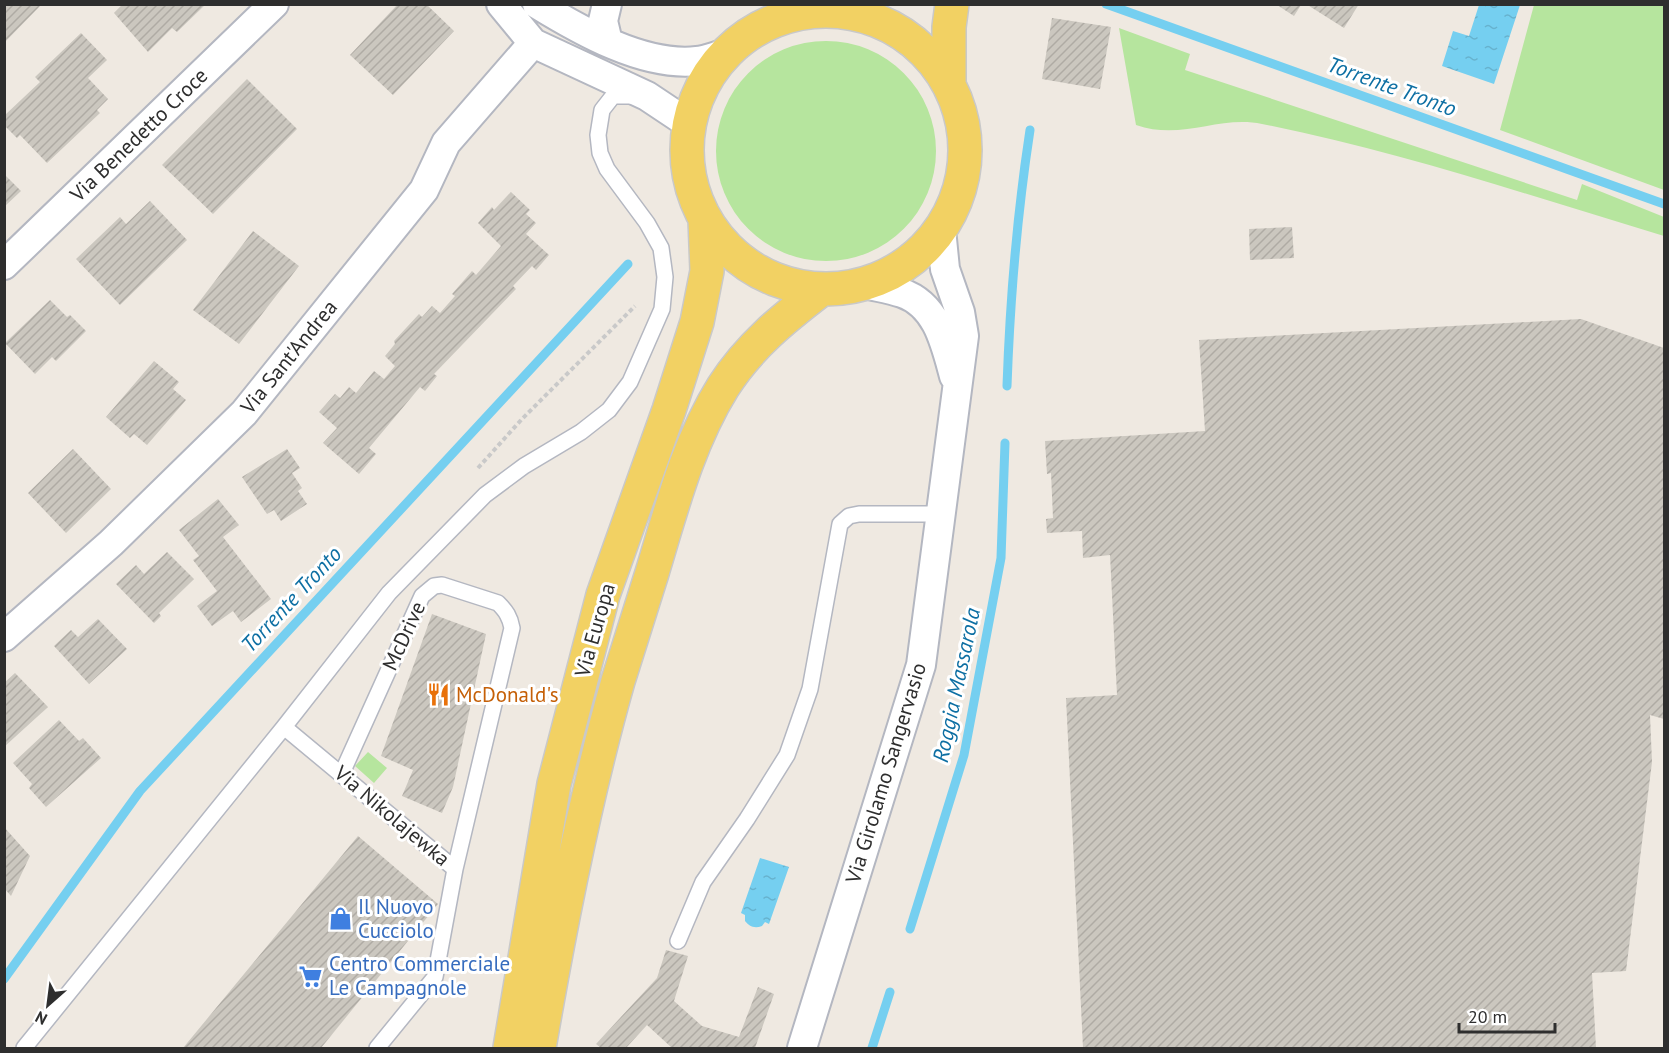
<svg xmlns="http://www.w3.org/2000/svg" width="1669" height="1053" viewBox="0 0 1669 1053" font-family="'PT Sans',sans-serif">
<defs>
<pattern id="water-ripples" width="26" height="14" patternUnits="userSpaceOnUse" patternTransform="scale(1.5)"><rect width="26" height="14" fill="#75cff0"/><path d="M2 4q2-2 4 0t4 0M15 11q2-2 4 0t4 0" fill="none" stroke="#66b2ce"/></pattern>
<pattern id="building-hatch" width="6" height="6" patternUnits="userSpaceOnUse" patternTransform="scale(1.5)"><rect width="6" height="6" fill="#cbc7bf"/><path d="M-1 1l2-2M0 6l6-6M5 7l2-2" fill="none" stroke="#afaba4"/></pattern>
</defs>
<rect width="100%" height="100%" fill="#efe9e1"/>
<path fill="#b6e59e" d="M1534,5h130v185l-164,-60z
M1119,28l71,26 -5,16 392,130 5,-16 82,33v19c-133,-40 -266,-85 -402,-112 -43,-9 -80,17 -126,1z
M716 151a110 110 0 1 1 220 0a110 110 0 1 1-220 0Z
M368,752l19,16 -13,15 -19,-17z"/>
<path fill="url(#water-ripples)" d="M1479,5h41l-26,79 -52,-18 11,-35 16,5z
M760,858l29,9 -20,57 -4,-2 -3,4c-8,3 -13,0 -17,-5v-6l-4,-2z"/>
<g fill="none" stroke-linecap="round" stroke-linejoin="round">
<path stroke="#75cff0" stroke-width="9" d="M1106,4l558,200
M1007,386c3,-86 10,-171 23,-256
M910,929l54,-174 37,-197 4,-115
M4,979l136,-188 488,-527
M872,1048l18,-56"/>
</g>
<path fill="url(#building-hatch)" d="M4,4h38l-38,39z
M123,4h83l-29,28 -5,-4 -24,24 -34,-39z
M398,4h28l28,27 -61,64 -43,-40z
M1306,4h53l-15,24z
M1277,5h24l-7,11z
M1052,18l59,9 -11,62 -58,-10z
M81,33l26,27 -19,18 20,21 -11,11 3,3 -53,50 -27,-28 -3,3 -12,-12v-11l35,-33 -5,-5z
M247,79l50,50 -84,85 -51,-49z
M4,174l17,17 -17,16z
M511,192l19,18 -4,4 10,9 -10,11 23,21 -13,15 -4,-4 -19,20 3,3 -82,85 3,2 -12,15 -5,-4 -51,61 7,6 -17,20 -36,-31 14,-15 -18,-16 16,-18 5,4 9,-11 7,6 18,-22 10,8 11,-13 -10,-10 10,-12 -1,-3 25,-27 3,3 10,-11 8,7 15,-17 -3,-2 20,-23 4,4 25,-29 -23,-23 14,-16 2,3z
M150,201l37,39 -67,65 -44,-46 44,-42 6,7z
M1292,227l2,31 -44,2 -1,-31z
M253,231l46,35 -60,78 -46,-34z
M50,300l17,17 3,-2 16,16 -30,30 -4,-4 -17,17 -30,-31z
M1581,319l83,29v371l-14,-4 2,47 -26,209 -34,2 4,75h-513l-17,-350 51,-3 -7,-140 -27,3 -1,-27 -35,2 -1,-14 7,-1 -2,-45 -4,1 -2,-33 160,-10 -6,-91z
M154,361l25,21 -6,7 13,11 -39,45 -13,-11 -4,4 -24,-21z
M73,449l38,40 -45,44 -38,-40z
M287,449l13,19 -8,5 10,15 -4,3 9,13 -26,17 -7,-11 -7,4 -25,-37z
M218,499l21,26 -16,12 48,62 -30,23 -8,-11 -21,15 -15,-20 20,-15 -24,-31 6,-4 -20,-26z
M167,552l27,27 -35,34 2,3 -7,7 -38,-39 20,-19 8,9z
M432,614l54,20 -33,153 -11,26 -40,-17 11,-26 -32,-14z
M98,619l29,30 -38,35 -35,-38 17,-16 7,7z
M15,673l33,34 -44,40v-64z
M59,720l20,21 4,-3 18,20 -55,49 -17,-19 3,-4 -19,-21z
M4,827l26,29 -19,40 -7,-8z
M358,836l80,68 -117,144h-138z
M666,950l22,6 -14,45 28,25 37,11 19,-50 16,7 -19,54h-83l-25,-23 -21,23h-25l-5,-4 61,-66z"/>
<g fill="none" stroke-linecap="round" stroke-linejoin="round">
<defs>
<path id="service" d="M284,727l171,142 -20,108 -58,71
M342,773l80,-177 12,-10 8,-1 56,18c8,8 12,14 14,25l-57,241
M678,941l25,-59 44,-63 40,-64 23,-66 30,-165 9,-8 10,-2h81
M24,1048l260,-321 105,-134 96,-98 39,-29 57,-34 28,-22 21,-28 32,-73 3,-32 -4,-29 -14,-25 -40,-54 -7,-16 -2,-18 4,-25 11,-14h19"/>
<path id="minor" d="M501,4l32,39 114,53 42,28
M537,4c44,27 107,63 160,57 9,-1 19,-5 27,-7
M607,4l-4,17 5,21
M4,265l270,-261
M865,284c12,3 25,5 37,9 35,12 43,50 52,83
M4,637l107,-94 133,-130 180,-223 22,-47 87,-100
M802,1048l119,-383 43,-329 -4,-24 -15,-43 -4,-40"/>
<path id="primary" d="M687 150a139 139 0 1 1 278 0a139 139 0 1 1-278 0Z
M949,85v-58l3,-23
M510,1048l44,-264 49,-189 66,-185 28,-88 10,-51 -2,-52
M539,1048c21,-123 45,-247 79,-367 11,-36 23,-72 34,-108 19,-63 36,-130 71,-186 26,-41 61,-69 99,-98"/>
</defs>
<use href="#service" stroke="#b4b7c1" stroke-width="18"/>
<use href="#minor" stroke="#b4b7c1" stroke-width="32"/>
<use href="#primary" stroke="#c9c9c9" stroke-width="36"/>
<path stroke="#c9c9c9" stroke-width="4" stroke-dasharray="4.5 3" stroke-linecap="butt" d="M478,468l44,-49 113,-113"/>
<use href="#service" stroke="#fff" stroke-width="15"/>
<use href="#minor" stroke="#fff" stroke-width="28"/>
<use href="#primary" stroke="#f2d163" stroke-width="33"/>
</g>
<defs>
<symbol id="restaurant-bare" viewBox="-9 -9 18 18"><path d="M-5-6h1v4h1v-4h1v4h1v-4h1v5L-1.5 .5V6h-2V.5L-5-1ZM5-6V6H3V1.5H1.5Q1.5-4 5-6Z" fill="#e8710a" stroke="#fff" stroke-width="2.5" paint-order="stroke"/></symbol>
<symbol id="shop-bare" viewBox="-9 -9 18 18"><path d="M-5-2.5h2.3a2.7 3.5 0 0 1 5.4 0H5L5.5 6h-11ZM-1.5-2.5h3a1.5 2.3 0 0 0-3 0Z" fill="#3f7fe0" stroke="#fff" stroke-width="2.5" paint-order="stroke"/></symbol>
<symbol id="supermarket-bare" viewBox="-9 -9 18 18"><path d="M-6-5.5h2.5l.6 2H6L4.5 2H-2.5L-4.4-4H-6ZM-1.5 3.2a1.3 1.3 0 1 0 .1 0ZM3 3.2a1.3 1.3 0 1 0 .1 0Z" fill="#3f7fe0" stroke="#fff" stroke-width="2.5" paint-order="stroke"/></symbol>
</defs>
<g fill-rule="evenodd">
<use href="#restaurant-bare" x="422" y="678" width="33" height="33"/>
<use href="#shop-bare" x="324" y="902" width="33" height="33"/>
<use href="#supermarket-bare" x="294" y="960" width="33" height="33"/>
</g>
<g text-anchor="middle" stroke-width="6" stroke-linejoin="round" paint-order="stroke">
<g font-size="21" fill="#2e2e2e" stroke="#fff">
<text transform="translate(139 135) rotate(-44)" y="7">Via Benedetto Croce</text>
<text transform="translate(289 357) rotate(-51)" y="7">Via Sant'Andrea</text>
<text transform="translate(595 630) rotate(-74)" y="7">Via Europa</text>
<text transform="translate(404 636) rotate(-65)" y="7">McDrive</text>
<text transform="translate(886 773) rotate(-73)" y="7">Via Girolamo Sangervasio</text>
<text transform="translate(392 816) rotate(40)" y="7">Via Nikolajewka</text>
</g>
<g font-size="21" fill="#c56008" stroke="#fff" text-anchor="start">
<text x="456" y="702">McDonald's</text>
</g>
<g font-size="21" fill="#366cbe" stroke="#fff" text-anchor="start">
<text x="358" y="914">Il Nuovo<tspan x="358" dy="24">Cucciolo</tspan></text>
<text x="329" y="971">Centro Commerciale<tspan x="329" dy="24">Le Campagnole</tspan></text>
</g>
<g font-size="22" font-style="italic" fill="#0d6fa3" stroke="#fff">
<text transform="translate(1392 86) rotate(20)" y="8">Torrente Tronto</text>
<text transform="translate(291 599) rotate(-47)" y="8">Torrente Tronto</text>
<text transform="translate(956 685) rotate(-78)" y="8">Roggia Massarola</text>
</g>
</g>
<rect width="1669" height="1053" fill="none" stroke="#2e2e2e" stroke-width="12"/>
<g transform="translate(48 1005) rotate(208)" stroke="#ffffff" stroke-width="4.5" paint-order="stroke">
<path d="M0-4.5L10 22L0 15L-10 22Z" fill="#2e2e2e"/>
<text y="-9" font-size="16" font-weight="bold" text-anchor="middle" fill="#2e2e2e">N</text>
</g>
<path d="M1459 1023v9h96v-9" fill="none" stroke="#2e2e2e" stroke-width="3"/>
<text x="1468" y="1023" font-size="18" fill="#2e2e2e" stroke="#ffffff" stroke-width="4.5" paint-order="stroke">20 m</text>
</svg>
